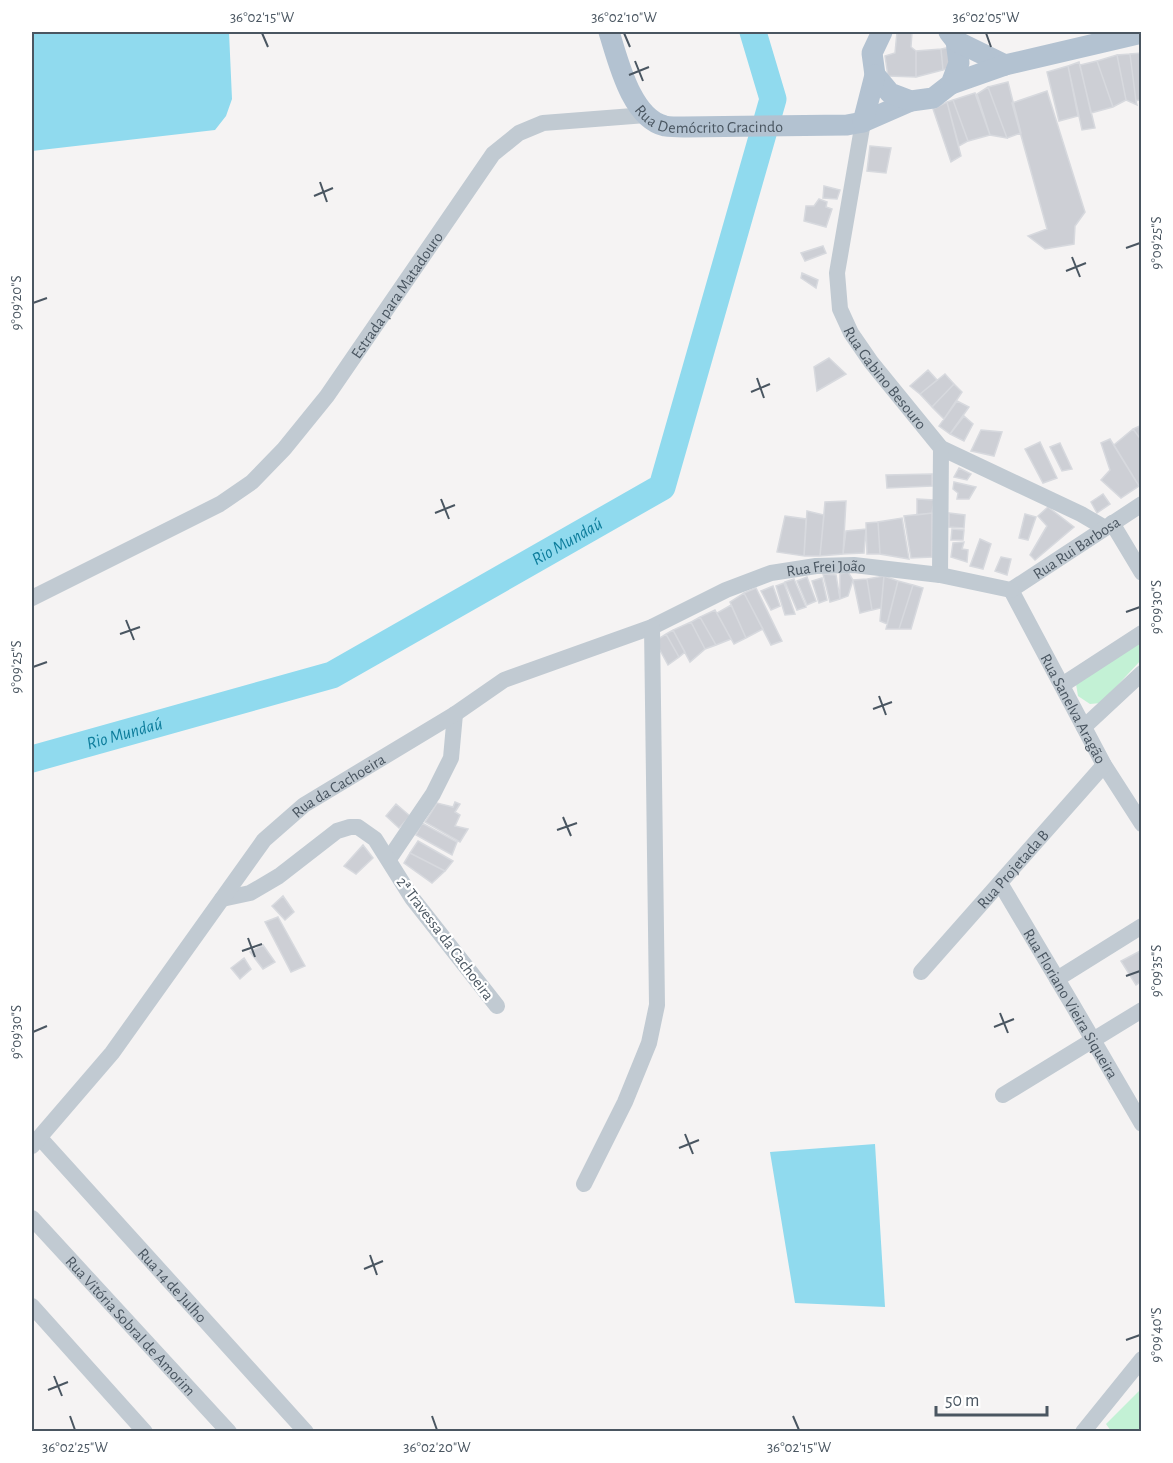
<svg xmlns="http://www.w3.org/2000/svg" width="1173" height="1463" viewBox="0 0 1173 1463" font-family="'Alegreya Sans',sans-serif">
<rect width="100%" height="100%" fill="#f5f3f3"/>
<path fill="#c3f1d5" d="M1141,642v18l-40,43 -11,1 -12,-8 -2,-12z
M1141,1389v42h-30l-5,-7z"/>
<path fill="#90daee" d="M32,32h197l3,67 -6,17 -11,14 -183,21z
M875,1144l10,163 -90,-4 -25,-151z"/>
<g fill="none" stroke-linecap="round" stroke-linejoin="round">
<path stroke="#90daee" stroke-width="27" id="s1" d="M32,759l300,-84 330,-188 111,-388 -20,-67"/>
</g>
<path fill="#cdcfd5" stroke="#d7d9de" stroke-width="1.5" d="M897,32h15l-1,15 5,4v26l-28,-1 -3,-20 10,-3z
M951,47l3,19 -11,4 -2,-21z
M941,49l2,21 -27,7v-26z
M1142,53v46l-6,2 -6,-47z
M1130,54l6,47 1,4 -11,-5 -9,-45z
M1117,55l9,45 -13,7 -16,-46z
M1097,61l16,46 -22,6 -11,-48z
M1079,62l16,66 -13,2 -14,-64z
M1068,66l10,50 -19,5 -12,-49z
M1008,82l13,51 -14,5 -19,-51z
M988,87l19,51 -17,-3 -13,-41z
M1047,91l38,121 -10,14 -1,18 -29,5 -17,-13 19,-7 -35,-126z
M975,93l15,42 -22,6 -15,-41z
M953,100l15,41 -9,5 -12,-44z
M947,102l14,54 -10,6 -18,-53z
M870,146l21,2 -5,25 -19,-2z
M824,186l16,4 -3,9 -14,-1z
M819,199l8,3 -1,5 6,2 -6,18 -22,-6 2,-15h8z
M823,246l3,7 -21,8 -4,-8z
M802,273l16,7 -2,8 -15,-10z
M829,358l17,16 -29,17 -3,-24z
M928,370l9,10 -17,14 -10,-8z
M945,374l9,10 -22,23 -12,-13z
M954,384l8,8 -18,27 -12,-12z
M957,401l12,6 -19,27 -11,-8z
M964,416l9,8 -9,17 -14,-7z
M1142,425v16l-9,-12z
M1133,429l9,12v43l-3,2 -25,-41z
M981,430l21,2 -8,24 -23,-5z
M1110,439l29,47 -18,12 -20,-18 9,-10 -9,-27z
M1040,442l17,36 -14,5 -18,-34z
M1060,443l12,26 -10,2 -12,-24z
M959,468l12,6 -4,6 -13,-3z
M932,474v12l-45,2 -1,-13z
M954,482l22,5 -7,12h-12l1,-6 -5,-4z
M1103,494l7,10 -13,9 -6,-11z
M917,499l17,1 -2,13 -15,2z
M846,501l-3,53 -23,2 5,-54z
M1048,507l26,20 -39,33 -5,-5 17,-29 -9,-10z
M807,511l17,4 -4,41h-16z
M932,513v44l-21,1 -7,-42z
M949,513l16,2 -1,13 -15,-1z
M1025,514l11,3 -8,23 -9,-2z
M785,516l21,3 -2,37 -27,-4z
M902,518l7,41 -29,-5 -2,-32z
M878,522l2,32h-13l-1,-31z
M866,529l-2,24 -21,1 3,-23z
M952,529l12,1 -1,10h-12z
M980,539l11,5 -8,25 -13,-3z
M964,542l-2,7 6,1 -1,12 -16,-5 2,-14z
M1001,557l10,2 -4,16 -12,-4z
M848,572l5,8 -5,16 -8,3v-25z
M823,574l13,1 4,24 -10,3z
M884,576l14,5 -11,43 -7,-3z
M884,576l-3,32 -9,2 -5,-31z
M807,577l9,24 -9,4 -10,-24z
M822,578l5,22 -8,3 -7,-22z
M794,579l12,28 -9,3 -12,-28z
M867,579l5,31 -12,3 -7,-33z
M898,581l15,4 -14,44h-13z
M784,583l11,31 -10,1 -9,-29z
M913,585l10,3 -12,41h-12z
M773,586l7,20 -9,4 -10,-19z
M756,588l26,53 -11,4 -27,-52z
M744,593l19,36 -17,9 -16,-36z
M731,605l15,33 -12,6 -17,-31z
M715,610l16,29 -15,6 -16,-28z
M700,617l16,28 -11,4 -14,-27z
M691,622l14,27 -15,13 -17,-32z
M673,630l12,22 -6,5 -13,-23z
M666,634l13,23 -11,8 -13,-24z
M455,802l5,2 -5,8 5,3 -5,11 13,3 -8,13 -35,-20 12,-19 16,4z
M396,804l14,12 -11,12 -13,-12z
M422,823l35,19 -5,13 -36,-20z
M418,841l35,20 -8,10 -35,-18z
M363,845l10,13 -17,16 -12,-8z
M410,853l35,18 -13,12 -28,-20z
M283,896l11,16 -9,8 -13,-14z
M278,917l27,49 -14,6 -26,-50z
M263,945l12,17 -12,7 -13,-17z
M1142,950v31l-6,4 -15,-24z
M244,958l7,11 -11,10 -9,-11z"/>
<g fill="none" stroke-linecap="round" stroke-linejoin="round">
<g stroke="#c1cad2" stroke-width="16">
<path id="s2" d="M863,122l-26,151 3,36 11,24 20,29 70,86 140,66 24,14"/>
<path d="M1112,523l30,50"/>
<path d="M940,575l1,-127"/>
<path id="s3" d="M1011,590l93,175 38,59"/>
<path id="s4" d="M1011,590l131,-86"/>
<path id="s5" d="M32,598l188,-94 32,-22 32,-33 43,-53 166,-242 26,-21 24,-10 103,-8"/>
<path d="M1062,685l80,-52"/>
<path d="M1084,727l58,-54"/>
<path d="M389,859l44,-65 18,-36 4,-44"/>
<path id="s6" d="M1000,883l72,121 70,120"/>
<path d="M222,899l28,-6 29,-17 58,-45 13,-4h8l17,12 37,59 85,108"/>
<path id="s7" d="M921,972l183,-207"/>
<path d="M1057,979l85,-53"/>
<path d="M1003,1095l139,-85"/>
<path id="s8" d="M40,1138l266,294"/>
<path id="s9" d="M32,1146l80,-93 152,-213 40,-35 151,-91 49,-34 148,-53 74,-37 45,-17 45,-7 38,-1 86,10 71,15"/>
<path d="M584,1184l41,-82 24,-59 8,-38 -5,-378"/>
<path id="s10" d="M32,1218l197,214"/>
<path d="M32,1306l113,126"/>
<path d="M1083,1432l59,-73"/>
</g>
<g stroke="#b3c2d1" stroke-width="21">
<path id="s11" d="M609,32c9,28 22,86 56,94 6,1 13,1 19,1l163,-2 16,-3 48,-21"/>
<path d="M882,32l-10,21 3,22 15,18 21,8 22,-3 18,-14 8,-21 -3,-22 -7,-9"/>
<path d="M956,41l49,24"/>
<path d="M951,84l54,-19 137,-32"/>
<path d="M863,122l12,-47"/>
</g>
</g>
<path fill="none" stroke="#4a5661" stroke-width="2" d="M262,33l6,14M624,33l6,14M986,33l5,14M635,61l8,20M629,75l20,-8M320,182l7,20M314,196l19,-8M1126,248l14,-5M1072,257l8,20M1066,271l20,-8M33,303l14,-5M757,378l7,20M751,392l19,-8M441,499l8,20M435,513l20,-8M1126,612l14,-5M126,620l8,20M120,634l20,-7M33,667l14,-5M879,696l7,19M873,709l19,-7M563,817l8,19M557,830l20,-7M248,938l7,19M242,951l20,-7M1126,976l14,-5M1000,1013l8,20M994,1027l20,-8M33,1032l14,-6M685,1134l8,20M679,1148l20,-8M370,1255l7,20M364,1269l19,-8M1126,1340l14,-5M54,1376l8,20M48,1390l20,-8M70,1416l5,14M432,1416l5,14M793,1416l6,14"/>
<g text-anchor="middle" stroke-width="4.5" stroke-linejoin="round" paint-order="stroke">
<g font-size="16" fill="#4a5661" stroke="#fff">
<text dy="6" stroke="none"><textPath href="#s11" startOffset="156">Rua Demócrito Gracindo</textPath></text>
<text dy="6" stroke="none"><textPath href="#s5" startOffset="486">Estrada para Matadouro</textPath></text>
<text dy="6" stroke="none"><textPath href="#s2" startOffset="272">Rua Gabino Besouro</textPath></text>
<text dy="6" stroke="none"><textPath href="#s4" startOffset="78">Rua Rui Barbosa</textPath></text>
<text dy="6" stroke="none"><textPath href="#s9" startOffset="1017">Rua Frei João</textPath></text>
<text dy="6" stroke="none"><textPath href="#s3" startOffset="134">Rua Sanelva Aragão</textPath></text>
<text dy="6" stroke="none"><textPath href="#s9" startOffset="477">Rua da Cachoeira</textPath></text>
<text dy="6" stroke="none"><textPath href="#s7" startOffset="138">Rua Projetada B</textPath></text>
<text transform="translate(446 938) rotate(53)" y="6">2ª Travessa da Cachoeira</text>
<text dy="6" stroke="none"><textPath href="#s6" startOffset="140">Rua Floriano Vieira Siqueira</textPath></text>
<text dy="6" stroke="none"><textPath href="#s8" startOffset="198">Rua 14 de Julho</textPath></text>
<text dy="6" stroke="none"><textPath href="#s10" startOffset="146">Rua Vitória Sobral de Amorim</textPath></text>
</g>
<g font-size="18" font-style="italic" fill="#0c7c9b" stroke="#fff">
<text dy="6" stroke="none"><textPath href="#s1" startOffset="582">Rio Mundaú</textPath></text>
<text dy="6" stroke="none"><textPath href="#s1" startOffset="96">Rio Mundaú</textPath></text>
</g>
</g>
<rect width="1173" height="1463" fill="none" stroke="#ffffff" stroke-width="66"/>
<path d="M936 1406v9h111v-9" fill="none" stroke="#4a5661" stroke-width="3"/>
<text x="945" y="1406" font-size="18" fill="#4a5661" stroke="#ffffff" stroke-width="4.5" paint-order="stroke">50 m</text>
<rect x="33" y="33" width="1107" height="1397" fill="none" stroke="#4a5661" stroke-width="2"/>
<g font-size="15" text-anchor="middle" fill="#4a5661">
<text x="262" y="22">36°02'15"W</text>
<text x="624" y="22">36°02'10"W</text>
<text x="986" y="22">36°02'05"W</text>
<text transform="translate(1156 243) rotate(-90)" y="5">9°09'25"S</text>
<text transform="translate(16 303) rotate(-90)" y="5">9°09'20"S</text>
<text transform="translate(1156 607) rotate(-90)" y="5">9°09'30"S</text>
<text transform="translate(16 667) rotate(-90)" y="5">9°09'25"S</text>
<text transform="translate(1156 971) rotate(-90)" y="5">9°09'35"S</text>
<text transform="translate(16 1032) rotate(-90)" y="5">9°09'30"S</text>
<text transform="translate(1156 1335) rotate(-90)" y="5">9°09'40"S</text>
<text x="75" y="1452">36°02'25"W</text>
<text x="437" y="1452">36°02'20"W</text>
<text x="799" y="1452">36°02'15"W</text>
</g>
</svg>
